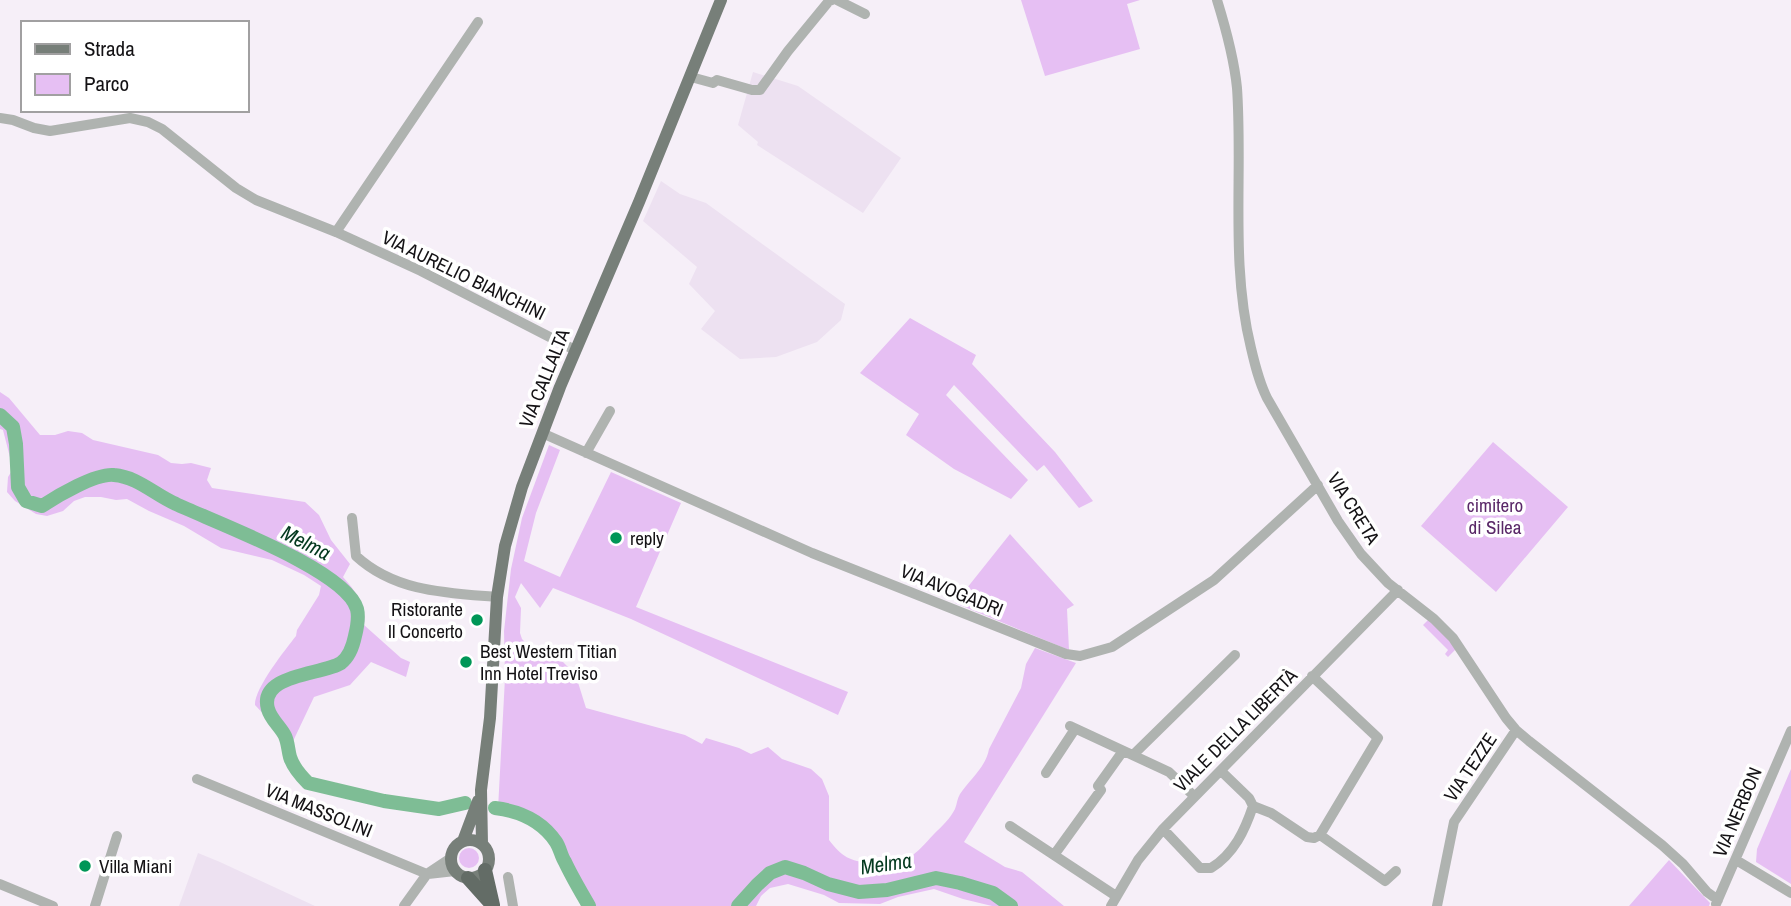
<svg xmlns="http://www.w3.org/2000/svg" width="1791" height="906" viewBox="0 0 1791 906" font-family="'Archivo Narrow',sans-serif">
<rect width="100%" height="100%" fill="#f6eff8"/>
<path fill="#ede1f1" d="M753,72l45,14 103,72 -38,55 -106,-68 1,-3 -20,-17z
M661,181l19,13 26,9 139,101 -4,16 -24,22 -41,15 -36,2 -39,-30 14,-18 -26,-27 8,-17 -54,-46z
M198,853l22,9 95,44h-136z"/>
<path fill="#e6bff3" d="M1021,0h119l-13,4 13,45 -95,27z
M910,318l66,37 -4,9 83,88 38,49 -14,7 -35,-43 -7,6 -83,-86 -8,10 82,85 -17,19 -57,-30 -48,-34 13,-21 -59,-41z
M0,392l9,6 31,37h15l13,-4 14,2 11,7 65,15 13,8 11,1 9,-1 20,5 -4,12 5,8 93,14 14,13 12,25 19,24 -7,13c13,15 24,28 21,48l37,33 9,4 -4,15 -35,-15 -21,23 -36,12 -28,59 -5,-23 -26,-28c-1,-16 30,-55 41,-69l1,-6 22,-35 2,-9 -17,-11 -32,-15 -51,-12 -37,-22 -35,-15 -22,-12 -11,1 -15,-3h-16l-11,4 -11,10 -16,5 -11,-2 -21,-13 -8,-9 1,-15 5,-8 -10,-39 -3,-1z
M1493,442l75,65 -72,85 -75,-66z
M549,445l11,5 -24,63 -12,48 36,16 51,-105 70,31 -45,104 212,85 -10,23 -207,-96 -78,-31 -13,20 -19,-25 -6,14 6,11 -1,25 2,6 17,18 18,2 6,3 9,9 4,5 10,32 99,27 17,9 4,-6 33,10 12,6 17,-7 14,12 29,10 11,10 7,17v44c13,17 21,21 41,23 35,3 41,-4 64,-29 8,-8 16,-15 21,-25 2,-5 2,-10 5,-15 10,-15 26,-27 29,-45l32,-61 5,-24 9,-16 41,15 -112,179 41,25 17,5 42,34h-72l-29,-7 -29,-10 -36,8 -18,7 -41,-1 -15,-8 -36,-11 -18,4 -9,8 -5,10h-169l-19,-32 -13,-30 -7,-9 -21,-16 -19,-6 -1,4 -9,-8 7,-131 -1,-47 7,-62 11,-51z
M1010,534l64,71 -7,4 2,41 -114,-47z
M1428,620l13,11 15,18 -8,8 -3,-3 3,-4 -25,-25z
M1791,769v115l-35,-22 1,-13z
M459 858a10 10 0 1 1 20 0a10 10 0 1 1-20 0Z
M1669,860l41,43 -1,3h-80z"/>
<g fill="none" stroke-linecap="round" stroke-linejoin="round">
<path stroke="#7ebd95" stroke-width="14" d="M0,415l13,12 3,17 2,43 8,14 16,5c15,-10 54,-33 72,-31 24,2 41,20 62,29 38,18 170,66 181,105 2,8 0,19 -2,27 -2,10 -5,20 -14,27 -19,12 -83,11 -73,46 3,11 13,18 17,27 3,6 3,14 5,21 3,10 10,18 18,26l76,18 55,8 26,-6
M495,808c24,3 47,13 61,34 4,6 5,14 9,20 7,15 16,30 24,44
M738,906l19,-21 13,-12 15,-6 19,6 24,11 31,8 28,-2 49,-12 24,5 33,10 18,13"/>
<path stroke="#afb3b0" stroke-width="10" d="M837,0l28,14
M1217,0c9,29 17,58 20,88 6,86 -7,175 14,260 4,17 8,34 16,50l71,123 23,33 27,29 46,36 19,19 53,80 10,12 13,11 133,104 21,19 24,28 11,8
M691,77l22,6 4,-3 35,10h8l28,-39 41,-50 3,-1
M0,118l13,2 21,8 16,3 80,-13 18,4 14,7 74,59 20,12 80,32 85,39 154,79
M336,232l142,-210
M542,433l270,120 254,101 14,2 32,-9 102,-67 104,-95
M586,453l24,-42
M352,518l4,38c39,36 91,37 141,41
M1070,726l99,46 25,24
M1133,755l102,-100
M1221,771l28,27 4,8 18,7 36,24 7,1 6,-3 58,-97 -66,-62
M1046,773l29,-44
M197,779l230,95
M1010,826l106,70
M1163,829l37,39h11c23,-14 34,-38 42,-62
M1320,835l65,46 11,-10
M1054,855l47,-65 -3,-4 25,-35
M1736,860l55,33
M428,874l27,-3
M508,877l5,29
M0,884l53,22
M1716,904l75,-173
M95,906l22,-70
M404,906l23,-32 24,-16
M1111,906l27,-46 25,-31 235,-239
M1437,906l17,-84 62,-92"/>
<path stroke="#777f79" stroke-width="12" d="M451 859a19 19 0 1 1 38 0a19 19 0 1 1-38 0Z
M463,841l15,-40
M482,844l-1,-54 9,-72 7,-121 8,-51 17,-59 38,-100 79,-185 82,-202"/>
<path stroke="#636c66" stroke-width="14" d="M485,870l8,35
M468,878l25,28"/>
</g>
<g fill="#009657" stroke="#fff" stroke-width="2.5">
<circle cx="616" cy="538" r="7"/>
<circle cx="477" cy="620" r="7"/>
<circle cx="466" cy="662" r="7"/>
<circle cx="85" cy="866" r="7"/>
</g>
<g text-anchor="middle" stroke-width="7" stroke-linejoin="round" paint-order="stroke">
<g font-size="19" fill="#141215" stroke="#fff">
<text transform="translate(464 275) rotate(26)" y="7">VIA AURELIO BIANCHINI</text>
<text transform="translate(544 378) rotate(-68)" y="7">VIA CALLALTA</text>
<text transform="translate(1354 508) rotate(58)" y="7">VIA CRETA</text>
<text transform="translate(952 590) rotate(22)" y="7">VIA AVOGADRI</text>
<text transform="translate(1235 730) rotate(-45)" y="7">VIALE DELLA LIBERTÀ</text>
<text transform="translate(1470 767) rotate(-56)" y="7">VIA TEZZE</text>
<text transform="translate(319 810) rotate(22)" y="7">VIA MASSOLINI</text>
<text transform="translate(1737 812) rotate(-67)" y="7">VIA NERBON</text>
</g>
<g font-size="19" fill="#5a2868" stroke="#fff">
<text x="1495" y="512">cimitero<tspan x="1495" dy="22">di Silea</tspan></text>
</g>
<g font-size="19" fill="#141215" stroke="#fff" text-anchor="start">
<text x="630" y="545">reply</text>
<text x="463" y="616" text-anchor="end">Ristorante<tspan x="463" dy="22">Il Concerto</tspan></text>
<text x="480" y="658">Best Western Titian<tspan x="480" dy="22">Inn Hotel Treviso</tspan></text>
<text x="99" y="873">Villa Miani</text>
</g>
<g font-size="21" font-style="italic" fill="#04391f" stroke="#fff">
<text transform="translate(306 543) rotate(27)" y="7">Melma</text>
<text transform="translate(886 864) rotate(-8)" y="7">Melma</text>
</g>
</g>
<rect x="21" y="21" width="228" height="91" fill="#ffffff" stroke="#a1a0a1" stroke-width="2"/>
<rect x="35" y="44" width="35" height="10" fill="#777f79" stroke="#a1a0a1" stroke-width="2"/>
<text x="84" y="56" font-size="21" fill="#141215">Strada</text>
<rect x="35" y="74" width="35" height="21" fill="#e6bff3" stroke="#a1a0a1" stroke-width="2"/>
<text x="84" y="91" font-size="21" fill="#141215">Parco</text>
</svg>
